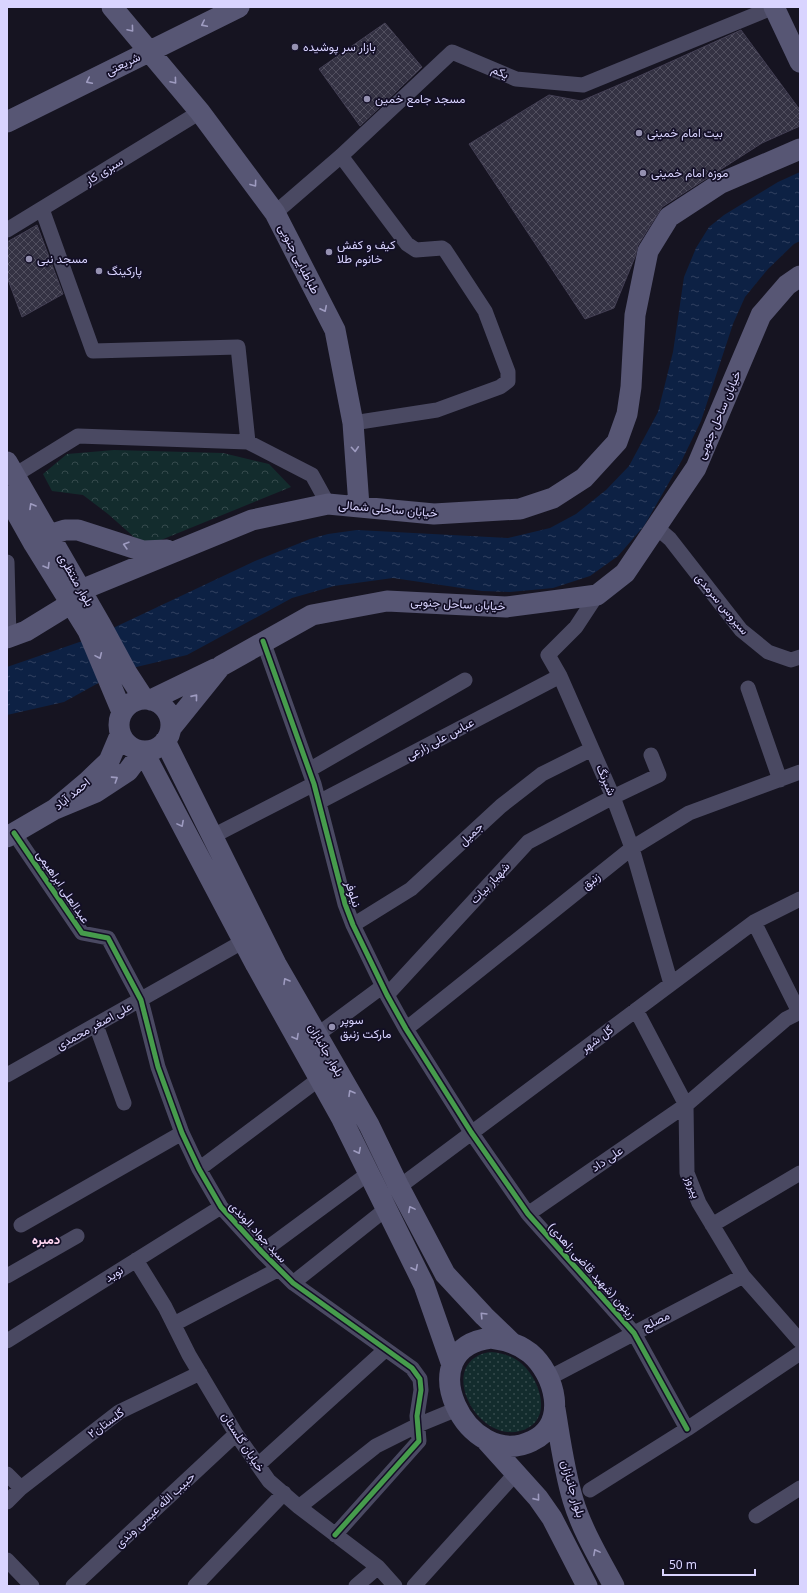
<svg xmlns="http://www.w3.org/2000/svg" width="807" height="1593" viewBox="0 0 807 1593" font-family="'Noto Sans',Vazirmatn,sans-serif">
<defs>
<pattern id="grass-dots" width="8" height="8" patternUnits="userSpaceOnUse"><rect width="8" height="8" fill="#132c2d"/><path d="M2 2h.1M6 6h.1" fill="none" stroke="#354a4c" stroke-width="1.8" stroke-linecap="round"/></pattern>
<pattern id="park-crowns" width="20" height="18" patternUnits="userSpaceOnUse"><rect width="20" height="18" fill="#132c2d"/><path d="M2 6a3 3 0 1 1 6 0M12 15a3 3 0 1 1 6 0" fill="none" stroke="#354a4c"/></pattern>
<pattern id="water-ripples" width="26" height="14" patternUnits="userSpaceOnUse"><rect width="26" height="14" fill="#0d2144"/><path d="M2 4q2-2 4 0t4 0M15 11q2-2 4 0t4 0" fill="none" stroke="#304060"/></pattern>
<pattern id="building-cross-hatch" width="8" height="8" patternUnits="userSpaceOnUse"><rect width="8" height="8" fill="#343243"/><path d="M0 0l8 8M0 8l8-8" fill="none" stroke="#514f5f"/></pattern>
</defs>
<rect width="100%" height="100%" fill="#161421"/>
<path fill="url(#grass-dots)" d="M491,1352c12,1 22,4 31,12 19,17 32,58 -2,67 -46,12 -85,-72 -29,-79z"/>
<path fill="url(#park-crowns)" d="M114,450l109,3 46,11 22,23 -130,53 -17,3 -10,-6 -26,-23 -25,-19 -31,-4 -9,-17 24,-20z"/>
<path fill="url(#water-ripples)" d="M800,172v69l-6,3 -26,25 -23,28 -12,27 -32,97 -19,39 -38,66 -26,30 -28,20 -37,12 -43,4 -28,-1 -89,-13 -59,8 -42,12 -105,57 -59,14 -17,7 -47,26 -57,13v-48l87,-30 161,-76 55,-22 18,-5 29,-4 151,8 42,-10 26,-14 30,-24 23,-24 29,-54 15,-60 11,-75 12,-29 13,-21 15,-12 54,-33z"/>
<path fill="url(#building-cross-hatch)" stroke="#433f54" d="M385,23l37,44 -62,59 -41,-57z
M741,30l59,80v16l-38,17 -100,64 -24,38 -3,12 -21,51 -29,11 -116,-175 80,-49 32,6 56,-24z
M37,225l26,69 -41,23 -15,-40v-35z"/>
<g fill="none" stroke-linecap="round" stroke-linejoin="round">
<path stroke="#4a4962" stroke-width="15" d="M341,156l66,88 9,6 26,-2 3,2 40,61 23,61v9l-8,6 -63,23 -84,13
M42,209l51,142 145,-4 10,95
M275,213l66,-57 111,-104 64,27 67,6 191,-78
M7,230l193,-118
M15,475l63,-39 170,6 64,33 16,29
M656,527l14,12 71,91 27,22 23,8 9,-3
M7,562l2,76
M597,595l-21,32 -28,28 12,21 53,121 19,51 39,136
M263,641l51,143 31,120 8,21 34,70 19,34 65,103 57,82 106,119 53,96
M748,688l32,92
M309,770l156,-90
M319,802l241,-126
M14,833l68,100 26,5 33,62 17,67 24,66 17,36 22,38 41,45 31,31 119,85 8,11 1,11 -4,26 2,25 -84,94
M213,836l101,-52
M754,922l45,90
M353,925l58,-36 90,-83 41,-32 50,-25
M387,995l141,-153 85,-45 46,-22 -8,-20
M636,1010l50,95 1,68 12,30 44,73 57,65
M96,1025l28,78
M406,1029l226,-181 57,-35 111,-41
M317,1035l66,-49
M7,1075l237,-134
M199,1169l120,-90
M399,1187l355,-265 46,-23
M528,1214l158,-109 100,-86 14,-7
M21,1225l161,-92
M712,1225l88,-52
M262,1252l107,-79
M136,1260l29,47 24,48 47,79 33,47 30,26 79,60 17,19
M7,1276l70,-40
M293,1283l93,-74
M174,1324l105,-55
M7,1341l214,-134
M549,1378l194,-102
M258,1465l127,-115
M7,1474l14,14
M590,1490l97,-61 113,-76
M7,1502l14,-14 98,-76 81,-39
M299,1507l77,-61 42,-21 39,-16
M756,1516l44,-28
M7,1560l25,26
M73,1586l163,-152
M195,1586l89,-93
M356,1586l22,-19
M414,1586l102,-113"/>
<path stroke="#575674" stroke-width="21" d="M112,7l88,105 75,101 60,117 18,93 6,83
M774,7l26,55
M7,122l232,-115
M7,462l94,163 26,48 17,26
M7,496l27,48 54,87 34,81
M38,542l11,-7 16,-5h13l65,21 24,-1
M81,590l171,-70 76,-16 106,10 86,-5 33,-11 31,-20 33,-36 10,-28 4,-27 4,-72 13,-64 21,-34 52,-34 79,-34
M7,638l19,-7 44,-27
M119 725a26 26 0 1 1 52 0a26 26 0 1 1-52 0Z
M151,700l64,-31
M171,728l50,-62 91,-51 75,-14 119,6 91,-12 28,-22 71,-105 65,-153 26,-30 13,-9
M165,741l111,223 93,161 30,62 46,87 39,42 27,26
M55,809l41,-17 32,-21 15,-20 113,214 86,154 82,166 28,80
M7,837l48,-28 32,-27 22,-21 11,-26
M491,1338c15,2 28,6 39,15 25,21 39,71 2,88 -65,32 -125,-93 -41,-103z
M555,1409c5,30 9,61 18,91 9,30 26,58 41,86
M484,1438l54,60 14,20 35,68"/>
<defs>
<path id="cycleway" d="M263,641l51,143 31,120 8,21 34,70 19,34 65,103 57,82 106,119 53,96
M14,833l68,100 26,5 33,62 17,67 24,66 17,36 22,38 41,45 31,31 119,85 8,11 1,11 -4,26 2,25 -84,94"/>
</defs>
<use href="#cycleway" stroke="#130f26" stroke-width="8"/>
<use href="#cycleway" stroke="#469c4c" stroke-width="5"/>
</g>
<defs><path id="oneway-chevron" d="M-2-3.5L2.5 0L-2 3.5" fill="none" stroke-width="1.6" stroke-linecap="round" stroke-linejoin="round"/></defs>
<g stroke="#9e9bc0">
<use href="#oneway-chevron" transform="translate(204 24) rotate(154)"/>
<use href="#oneway-chevron" transform="translate(131 29) rotate(50)"/>
<use href="#oneway-chevron" transform="translate(89 81) rotate(154)"/>
<use href="#oneway-chevron" transform="translate(174 81) rotate(50)"/>
<use href="#oneway-chevron" transform="translate(254 184) rotate(54)"/>
<use href="#oneway-chevron" transform="translate(324 309) rotate(64)"/>
<use href="#oneway-chevron" transform="translate(355 449) rotate(86)"/>
<use href="#oneway-chevron" transform="translate(32 506) rotate(-120)"/>
<use href="#oneway-chevron" transform="translate(126 545) rotate(-164)"/>
<use href="#oneway-chevron" transform="translate(47 566) rotate(59)"/>
<use href="#oneway-chevron" transform="translate(99 656) rotate(66)"/>
<use href="#oneway-chevron" transform="translate(195 697) rotate(-51)"/>
<use href="#oneway-chevron" transform="translate(115 779) rotate(-33)"/>
<use href="#oneway-chevron" transform="translate(181 824) rotate(62)"/>
<use href="#oneway-chevron" transform="translate(286 981) rotate(-120)"/>
<use href="#oneway-chevron" transform="translate(296 1037) rotate(61)"/>
<use href="#oneway-chevron" transform="translate(351 1093) rotate(-120)"/>
<use href="#oneway-chevron" transform="translate(358 1151) rotate(63)"/>
<use href="#oneway-chevron" transform="translate(411 1209) rotate(-118)"/>
<use href="#oneway-chevron" transform="translate(415 1268) rotate(64)"/>
<use href="#oneway-chevron" transform="translate(483 1315) rotate(-134)"/>
<use href="#oneway-chevron" transform="translate(537 1498) rotate(51)"/>
<use href="#oneway-chevron" transform="translate(596 1552) rotate(-118)"/>
</g>
<g fill="#9591b1" stroke="#130f26" stroke-width="1.5">
<circle cx="295" cy="47" r="4"/>
<circle cx="367" cy="99" r="4"/>
<circle cx="639" cy="133" r="4"/>
<circle cx="643" cy="173" r="4"/>
<circle cx="329" cy="252" r="4"/>
<circle cx="29" cy="259" r="4"/>
<circle cx="99" cy="271" r="4"/>
<circle cx="332" cy="1027" r="4"/>
</g>
<g text-anchor="middle" stroke-width="3.5" stroke-linejoin="round" paint-order="stroke">
<g font-size="12" fill="#d9d4ff" stroke="#130f26" text-anchor="start">
<text x="303" y="51">بازار سر پوشیده</text>
<text x="375" y="103">مسجد جامع خمین</text>
<text x="647" y="137">بیت امام خمینی</text>
<text x="651" y="177">موزه امام خمینی</text>
<text x="337" y="249">کیف و کفش<tspan x="337" dy="14">خانوم طلا</tspan></text>
<text x="37" y="263">مسجد نبی</text>
<text x="107" y="275">پارکینگ</text>
<text x="340" y="1024">سوپر<tspan x="340" dy="14">مارکت زنبق</tspan></text>
</g>
<g font-size="12" fill="#d9d4ff" stroke="#130f26">
<text transform="translate(123 64) rotate(-26)" y="4">شریعتی</text>
<text transform="translate(500 72) rotate(23)" y="4">یکم</text>
<text transform="translate(104 171) rotate(-32)" y="4">سبزی کار</text>
<text transform="translate(299 259) rotate(63)" y="4">طباطبایی جنوبی</text>
<text transform="translate(719 415) rotate(-67)" y="4">خیابان ساحل جنوبی</text>
<text transform="translate(388 509) rotate(5)" y="4">خیابان ساحلی شمالی</text>
<text transform="translate(76 580) rotate(60)" y="4">بلوار منتظری</text>
<text transform="translate(458 604) rotate(3)" y="4">خیابان ساحل جنوبی</text>
<text transform="translate(722 604) rotate(50)" y="4">سیروس سرمدی</text>
<text transform="translate(440 739) rotate(-28)" y="4">عباس علی زارعی</text>
<text transform="translate(606 780) rotate(67)" y="4">شبرنگ</text>
<text transform="translate(72 794) rotate(-40)" y="4">احمد آباد</text>
<text transform="translate(471 834) rotate(-43)" y="4">جمیل</text>
<text transform="translate(591 881) rotate(-39)" y="4">زنبق</text>
<text transform="translate(490 883) rotate(-47)" y="4">شهباز بیات</text>
<text transform="translate(63 887) rotate(56)" y="4">عبدالعلی ابراهیمی</text>
<text transform="translate(353 894) rotate(72)" y="4">نیلوفر</text>
<text transform="translate(94 1026) rotate(-29)" y="4">علی اصغر محمدی</text>
<text transform="translate(597 1039) rotate(-36)" y="4">گل شهر</text>
<text transform="translate(326 1050) rotate(60)" y="4">بلوار جانبازان</text>
<text transform="translate(607 1159) rotate(-34)" y="4">علی داد</text>
<text transform="translate(693 1187) rotate(69)" y="4">پیروز</text>
<text transform="translate(258 1232) rotate(47)" y="4">سید جواد الوندی</text>
<text transform="translate(592 1271) rotate(48)" y="4">زیتون (شهید قاضی زاهدی)</text>
<text transform="translate(114 1274) rotate(-32)" y="4">نوید</text>
<text transform="translate(656 1321) rotate(-27)" y="4">مصلح</text>
<text transform="translate(106 1423) rotate(-36)" y="4">گلستان۲</text>
<text transform="translate(243 1442) rotate(57)" y="4">خیابان گلستان</text>
<text transform="translate(573 1489) rotate(74)" y="4">بلوار جانبازان</text>
<text transform="translate(155 1510) rotate(-43)" y="4">حبیب الله عیسی وندی</text>
</g>
<g font-size="13" font-weight="bold" fill="#ffd6f0" stroke="#130f26">
<text x="46" y="1244">دمبره</text>
</g>
</g>
<rect width="807" height="1593" fill="none" stroke="#d9d4ff" stroke-width="16"/>
<path d="M663 1569v6h92v-6" fill="none" stroke="#d9d4ff" stroke-width="2"/>
<text x="669" y="1569" font-size="12" fill="#d9d4ff" stroke="#130f26" stroke-width="3" paint-order="stroke">50 m</text>
</svg>
